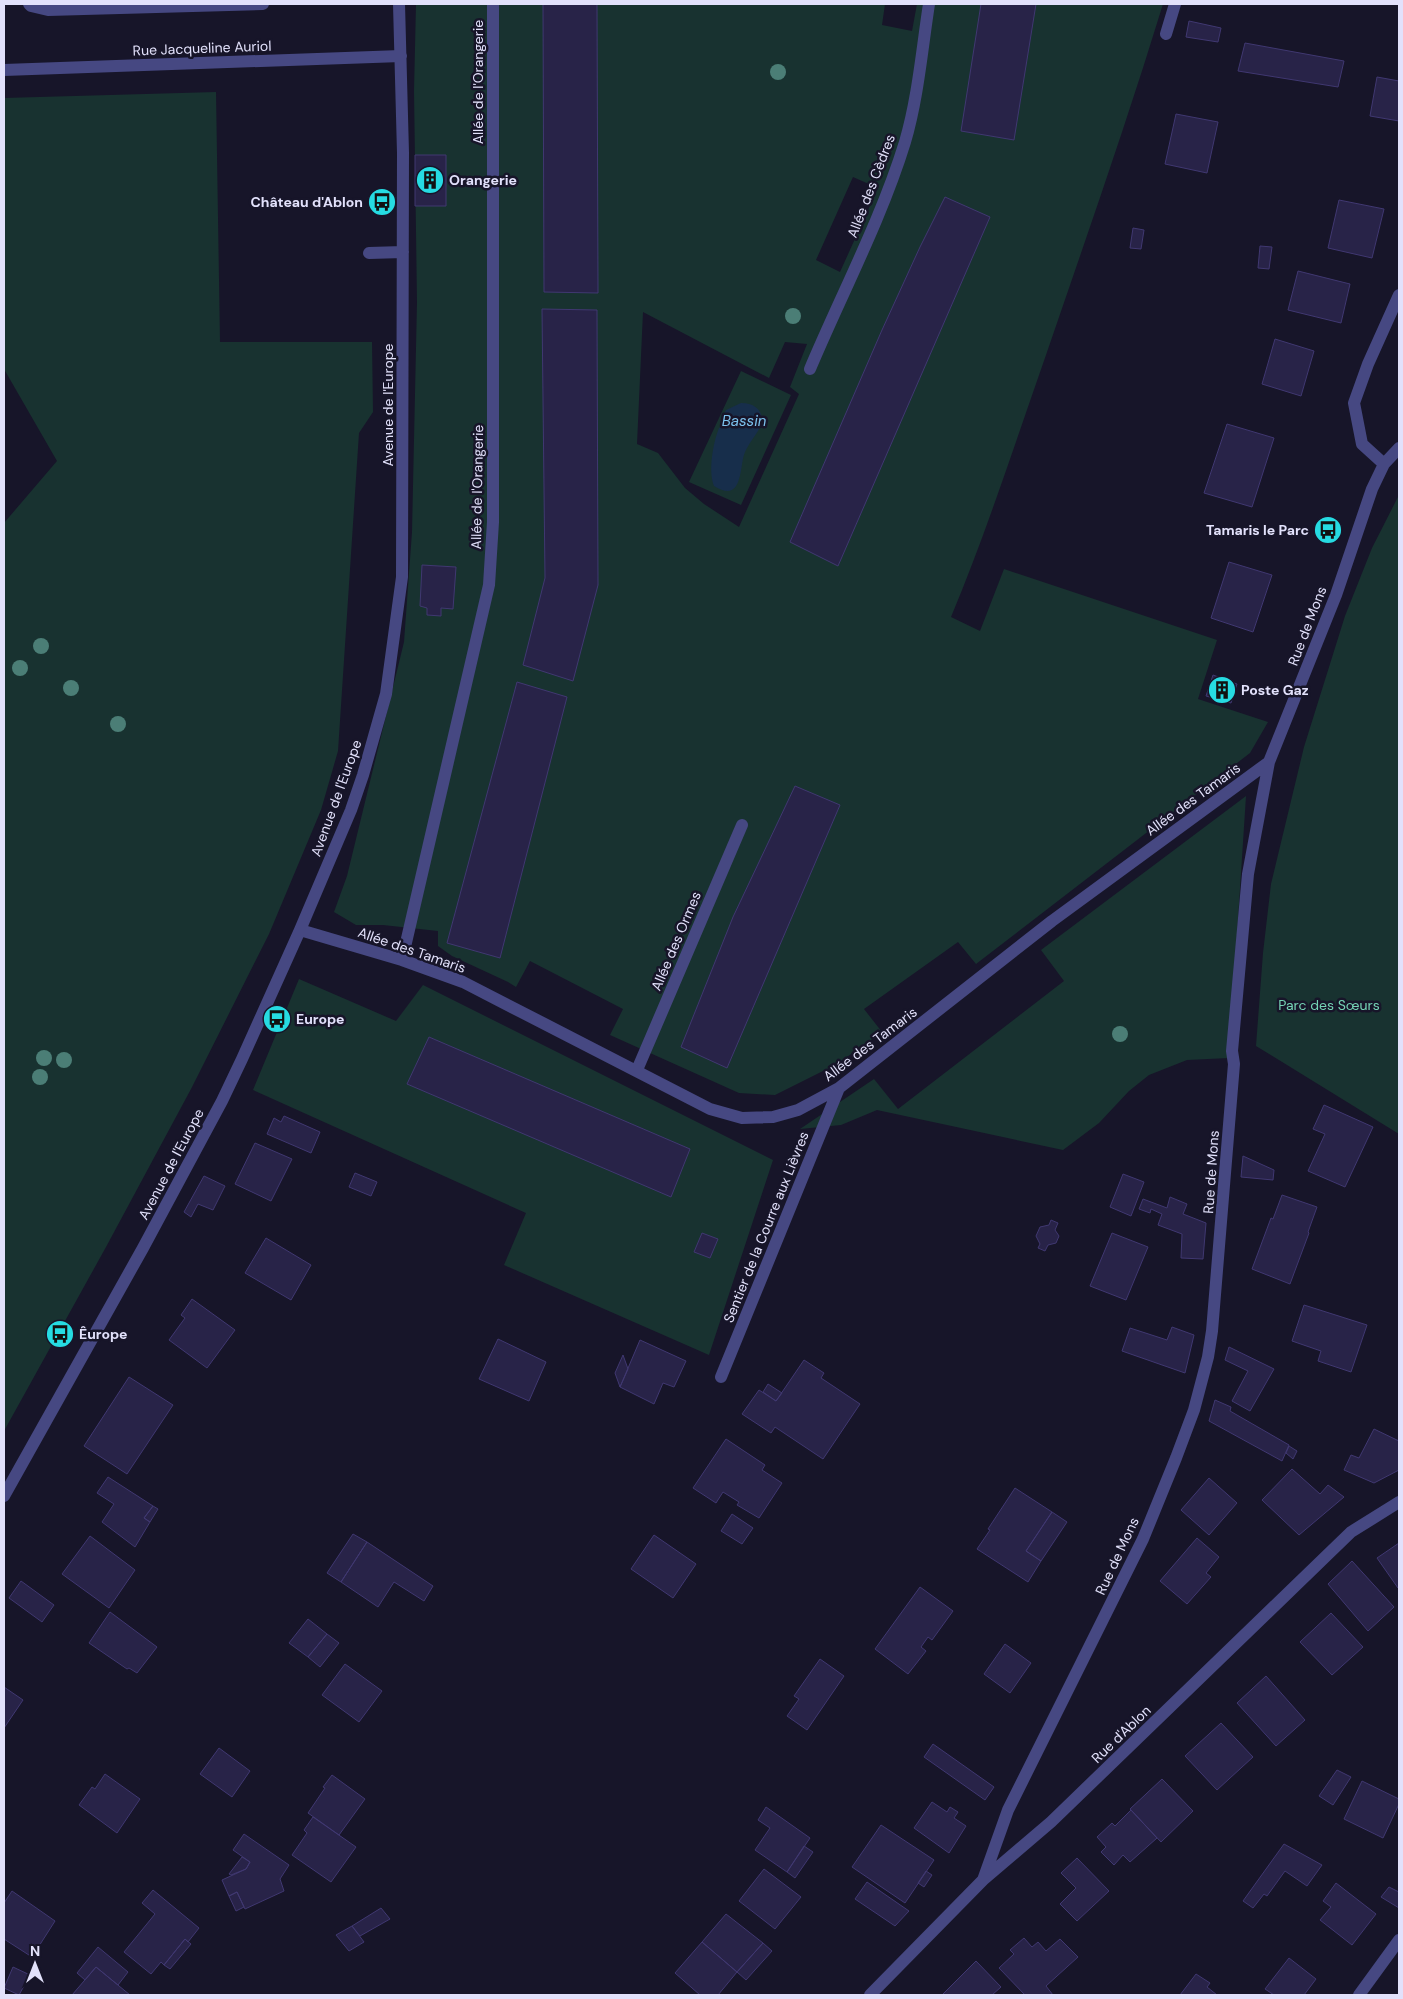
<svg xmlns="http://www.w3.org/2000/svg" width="1403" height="1999" viewBox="0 0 1403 1999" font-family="'DM Sans',sans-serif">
<rect width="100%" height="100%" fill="#171529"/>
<path fill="#183230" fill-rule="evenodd" d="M416,4h469l-3,21 30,6 5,-27h246c-36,118 -77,234 -117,351 -31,88 -59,176 -95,262l29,14 24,-62 213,71 -19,59 70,23 -18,31 -274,211 -18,-22 -94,67 18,23 -45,32 -62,31 -36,-2 -129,-58 13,-26 -93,-48 -14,26 -8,-5 -56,-26 -14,-10v-15l-55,-6h-27l-22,-13 13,-36 57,-234 8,-110 5,-230 -3,-211zM853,177l25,11 -38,84 -24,-12zM643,312l126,66 16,-36 22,2 -17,43 9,7 -60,133 -35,-23 -19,-16 -27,-35 -21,-9z
M216,92l4,250h152l1,70 -14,21 -21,318 -17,59 -52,124 -78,155 -85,158 -102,184v-908l53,-62 -53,-92v-271z
M741,371l50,24 -50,110 -52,-23z
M1399,495v639l-143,-88 7,-93 8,-69 33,-137 41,-131 27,-68z
M1246,796l-17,262 -42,2 -38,15 -20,16 -30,32 -36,27 -186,-40 -36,15 -41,4 74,-50 24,30 166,-128 -23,-31z
M299,979l97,42 27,-36 350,175 -64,195 -205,-90 22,-52 -273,-123z"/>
<path fill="#172e4b" d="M741,403c12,0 20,5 22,18 -4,11 -13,20 -18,31 -6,13 -1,53 -31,34 -6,-15 -1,-43 5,-58l6,-3 -2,-9 3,-6z"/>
<path fill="#282348" stroke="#403871" d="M543,4h54l1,289 -54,-1z
M981,4h55l-22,136 -53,-9z
M1189,21l32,7 -3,14 -32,-5z
M1245,43l99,18 -6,26 -100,-16z
M1377,77l22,4v40l-29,-5z
M1176,114l42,8 -11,51 -42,-9z
M415,155h31v51h-31z
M945,197l45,20 -152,349 -48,-24 92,-212 38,-83z
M1339,200l45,9 -12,49 -44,-10z
M1133,228l11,2 -3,19 -11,-1z
M1260,246l12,1 -3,22 -11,-1z
M1298,271l52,13 -9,39 -53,-13z
M542,309l55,1 1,275 -25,96 -50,-16 22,-87z
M1275,339l39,12 -13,45 -39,-12z
M1227,424l47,14 -22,69 -48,-14z
M1229,562l43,13 -19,57 -42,-14z
M422,565l34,2 -3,42 -12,-1v8l-14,-1v-7l-7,-2z
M1213,675l24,9 -6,19 -25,-7z
M517,682l50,15 -67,261 -53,-15z
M795,786l45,19 -113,263 -46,-21 52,-130z
M429,1037l261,112 -19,48 -264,-113z
M1324,1105l49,22 -28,60 -37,-16 17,-37 -12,-5z
M284,1116l36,16 -9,21 -44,-19 7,-16 7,4z
M255,1143l37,16 -21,42 -36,-17z
M1243,1156l31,14 -1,10 -32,-3z
M355,1173l22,9 -6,14 -22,-9z
M1123,1174l21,8 -13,34 -21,-9z
M204,1176l21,10 -12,24 -15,-6 -7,13 -7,-5z
M1282,1195l35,12 -9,25 1,1 -19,51 -38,-15 19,-51 2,1z
M1170,1197l17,7 -4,10 23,9 -3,36 -22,-1 1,-24 -24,-9 4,-11 -11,-5 -1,4 -11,-4 4,-10 24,9z
M1051,1220l7,3 -3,7 4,6 -3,7 -8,2 -3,6 -7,-3 2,-4 -4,-8 4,-9 9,-2z
M702,1233l16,6 -8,19 -16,-6z
M1112,1233l36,14 -22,53 -36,-14z
M266,1238l45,27 -20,35 -46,-27z
M192,1299l43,31 -28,38 -38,-28 16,-22 -4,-3z
M1304,1305l63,20 -16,47 -33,-11 3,-10 -29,-10z
M1172,1327l22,8 -9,38 -63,-22 8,-23 37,12z
M498,1339l48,23 -17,39 -50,-22z
M640,1340l46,21 -12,26 -11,-4 -9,21 -34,-17z
M1229,1347l45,22 -24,42 -18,-10 16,-30 -23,-11z
M623,1355l5,14 -8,18 -5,-14z
M804,1360l20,13 -3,5 39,26 -37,55 -48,-32 -4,6 -29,-19 17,-24 17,11z
M129,1377l44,28 -46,69 -43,-28z
M768,1384l14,9 -6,8 -13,-9z
M1215,1400l16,7 -1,4 59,34 -7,16 -73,-40z
M1374,1429l25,12v29l-25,13 -30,-13 7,-15 8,3z
M726,1439l39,26 -3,5 20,13 -23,35 -22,-13 2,-3 -16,-10 -7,11 -23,-15z
M1289,1446l8,5 -4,8 -7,-6z
M1292,1469l28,25 8,-9 16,12 -45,38 -37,-35z
M108,1477l45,29 -9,12 6,4 -15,25 -33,-25 12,-18 -17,-11z
M1209,1478l28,25 -28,32 -28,-25z
M1015,1488l37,24 -26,39 15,10 -13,21 -51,-33 13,-19 -2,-1z
M153,1506l5,3 -8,13 -6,-4z
M1052,1512l15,10 -26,39 -15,-10z
M732,1514l21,14 -11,16 -21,-13z
M353,1534l14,8 -26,40 -14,-9z
M654,1535l42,29 -23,34 -42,-29z
M90,1536l45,34 -26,38 -47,-34z
M1197,1538l22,19 -13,16 5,4 -24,27 -27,-23z
M367,1542l66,44 -9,15 -30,-19 -16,25 -37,-25z
M1399,1543v44l-1,1 -21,-30z
M1352,1561l42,46 -26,24 -40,-47z
M21,1581l33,24 -12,17 -33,-24z
M920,1587l33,24 -21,29 -4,-3 -7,10 5,4 -18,23 -33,-25z
M110,1612l47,35 -20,26 -8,-5 -2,1 -38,-26z
M1331,1613l32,34 -31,28 -32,-33z
M308,1619l19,15 -19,23 -19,-14z
M327,1634l12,9 -19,24 -12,-10z
M1005,1644l26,19 -21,30 -26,-19z
M820,1659l24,17 -37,54 -20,-14 12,-17 -5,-3z
M345,1664l37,27 -23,31 -37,-27z
M1266,1676l39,44 -29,26 -39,-43z
M4,1687l19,13 -19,28z
M1221,1723l32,34 -36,33 -32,-34z
M933,1744l61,43 -9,13 -61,-43z
M219,1748l31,23 -18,26 -32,-23z
M1337,1770l14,7 -18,28 -14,-9z
M105,1774l35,25 -23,34 -38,-28 13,-18 3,2z
M332,1775l33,24 -26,36 -31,-22 17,-25 -2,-1z
M1162,1779l31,32 -32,31 -31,-33z
M1362,1781l37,18v5l-16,34 -39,-19z
M932,1802l15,10 3,-5 8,5 -4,6 12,8 -17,27 -35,-25z
M766,1807l44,31 -23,34 -32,-22 15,-22 -12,-8z
M1131,1810l26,28 -27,24 -7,-7 -9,10 -13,-13 5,-5 -9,-10 15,-14 3,3z
M313,1817l43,30 -25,35 -39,-27 15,-22 -3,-3z
M881,1825l53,35 -29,43 -53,-36z
M244,1834l45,31 -9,14 4,12 -39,18 -8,-17 -8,4 -7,-16 24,-11 4,-7 -17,-12z
M1284,1844l38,21 -15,21 -22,-15 -18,25 -3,-2 -11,14 -10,-7z
M804,1846l9,6 -18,26 -8,-6z
M242,1857l8,5 -4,7 -15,6 -2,-1z
M1077,1858l32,33 -32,30 -17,-17 16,-16 -15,-15z
M764,1869l37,28 -26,32 -36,-28z
M926,1871l6,4 -8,12 -6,-4z
M867,1882l42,29 -14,15 -40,-27z
M1336,1883l40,31 -24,31 -32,-25 11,-13 -8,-6z
M1389,1887l10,5v16l-18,-11z
M153,1890l46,38 -11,14 -3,-3 -21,26 -3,-3 -10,12 -27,-22 31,-38 -13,-11z
M12,1891l43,30 -23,36 -28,-18v-36z
M237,1892l7,15 -8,4 -7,-15z
M381,1908l9,11 -30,17 -8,-10z
M726,1914l37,29 -26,29 -35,-30z
M352,1926l12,16 -15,9 -13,-16z
M1024,1938l8,9 6,-5 8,9 14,-12 18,18 -32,29 7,9h-28l-26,-27 15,-14 -4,-4z
M185,1939l6,5 -21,25 -6,-4z
M702,1942l35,30 -19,23h-18l-25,-22z
M763,1943l9,8 -26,29 -9,-8z
M98,1947l30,25 -10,13 -22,-18 -11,13 -8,-7z
M1289,1958l27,21 -12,16h-30l-9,-6z
M976,1961l25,26 -9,8h-50z
M13,1967l17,8 -11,20 -15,-7z
M96,1967l34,28h-58z
M1196,1974l14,9 -3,4 10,8h-37z"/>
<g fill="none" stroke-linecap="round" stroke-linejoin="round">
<path stroke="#464882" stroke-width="12" d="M29,4l2,2 17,4 215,-6
M1166,34l9,-30
M4,70l397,-14
M369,253l34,-1
M810,369c32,-76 71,-149 95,-227 13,-44 17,-93 24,-138
M1384,464l-22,-20 -8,-41 14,-39 31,-69
M300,930l102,30 61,22 247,127 32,9 31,-1 25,-7 41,-22 213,-167 217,-159
M402,960l87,-375 4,-63v-518
M637,1070l105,-245
M721,1377l118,-289
M4,1496l139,-248 79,-147 20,-42 58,-129 51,-120 12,-35 23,-81 16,-117 1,-424 -4,-149
M983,1880l25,-70 135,-271 33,-81 18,-48 14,-53 4,-26 22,-267 -2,-13 16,-177 21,-112 67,-167 36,-106 12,-25 15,-16
M870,1995l113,-115 68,-58 300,-290 48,-30
M1359,1995l40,-55"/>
</g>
<g fill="#4b7e76">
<circle cx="778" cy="72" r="8"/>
<circle cx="793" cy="316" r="8"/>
<circle cx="41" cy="646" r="8"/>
<circle cx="20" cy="668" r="8"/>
<circle cx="71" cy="688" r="8"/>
<circle cx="118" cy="724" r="8"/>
<circle cx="1120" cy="1034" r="8"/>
<circle cx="44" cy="1058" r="8"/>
<circle cx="64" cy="1060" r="8"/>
<circle cx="40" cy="1077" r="8"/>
</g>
<defs>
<symbol id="building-disc" viewBox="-11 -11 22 22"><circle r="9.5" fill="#26dbe2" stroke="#171529"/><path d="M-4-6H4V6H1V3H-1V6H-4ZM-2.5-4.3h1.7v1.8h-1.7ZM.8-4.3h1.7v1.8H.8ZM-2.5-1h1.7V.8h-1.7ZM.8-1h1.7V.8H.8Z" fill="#111"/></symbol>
<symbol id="bus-disc" viewBox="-11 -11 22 22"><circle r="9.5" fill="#26dbe2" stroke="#171529"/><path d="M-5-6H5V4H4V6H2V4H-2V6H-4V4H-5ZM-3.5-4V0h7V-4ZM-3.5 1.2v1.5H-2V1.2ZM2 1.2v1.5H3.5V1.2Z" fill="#111"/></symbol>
</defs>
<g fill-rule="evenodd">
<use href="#building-disc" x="414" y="164" width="32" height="32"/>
<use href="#bus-disc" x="366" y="186" width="32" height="32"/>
<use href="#bus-disc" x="1312" y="514" width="32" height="32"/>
<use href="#building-disc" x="1206" y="674" width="32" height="32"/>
<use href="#bus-disc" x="261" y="1003" width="32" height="32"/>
<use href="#bus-disc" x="44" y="1318" width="32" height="32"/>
</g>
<g text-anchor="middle" stroke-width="5" stroke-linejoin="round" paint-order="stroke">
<g font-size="14" fill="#e2e1fb" stroke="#171529">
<text transform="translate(202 48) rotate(-2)" y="5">Rue Jacqueline Auriol</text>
<text transform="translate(478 82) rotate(-90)" y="5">Allée de l'Orangerie</text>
<text transform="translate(871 186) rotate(-69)" y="5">Allée des Cèdres</text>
<text transform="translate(388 405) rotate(-90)" y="5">Avenue de l'Europe</text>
<text transform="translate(477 487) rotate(-89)" y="5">Allée de l'Orangerie</text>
<text transform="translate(1307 626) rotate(-69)" y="5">Rue de Mons</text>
<text transform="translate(336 798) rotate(-70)" y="5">Avenue de l'Europe</text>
<text transform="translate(1193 799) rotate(-36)" y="5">Allée des Tamaris</text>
<text transform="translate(676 941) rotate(-67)" y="5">Allée des Ormes</text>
<text transform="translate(412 950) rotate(19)" y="5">Allée des Tamaris</text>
<text transform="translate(870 1044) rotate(-37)" y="5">Allée des Tamaris</text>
<text transform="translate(171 1164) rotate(-62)" y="5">Avenue de l'Europe</text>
<text transform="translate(1211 1172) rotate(-86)" y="5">Rue de Mons</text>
<text transform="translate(766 1227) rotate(-68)" y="5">Sentier de la Courre aux Lièvres</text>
<text transform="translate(1117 1556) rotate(-65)" y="5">Rue de Mons</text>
<text transform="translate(1121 1734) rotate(-44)" y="5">Rue d'Ablon</text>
</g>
<g font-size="14" font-weight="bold" fill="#e2e1fb" stroke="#171529" text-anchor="start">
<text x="449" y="185">Orangerie</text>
<text x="363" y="207" text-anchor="end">Château d'Ablon</text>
<text x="1309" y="535" text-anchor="end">Tamaris le Parc</text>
<text x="1241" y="695">Poste Gaz</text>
<text x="296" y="1024">Europe</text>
<text x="79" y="1339">Êurope</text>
</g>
<g font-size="14" fill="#75d3b5" stroke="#171529">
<text x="1329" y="1010">Parc des Sœurs</text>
</g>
<g font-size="15" font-style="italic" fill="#7cc1ed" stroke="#171529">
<text x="744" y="426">Bassin</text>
</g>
</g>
<rect width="1403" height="1999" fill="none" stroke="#e2e1fb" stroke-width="10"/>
<g transform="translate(35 1964)" stroke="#171529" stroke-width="4" paint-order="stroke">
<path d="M0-4L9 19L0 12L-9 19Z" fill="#e2e1fb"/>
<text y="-8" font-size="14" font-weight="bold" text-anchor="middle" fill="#e2e1fb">N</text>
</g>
</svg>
